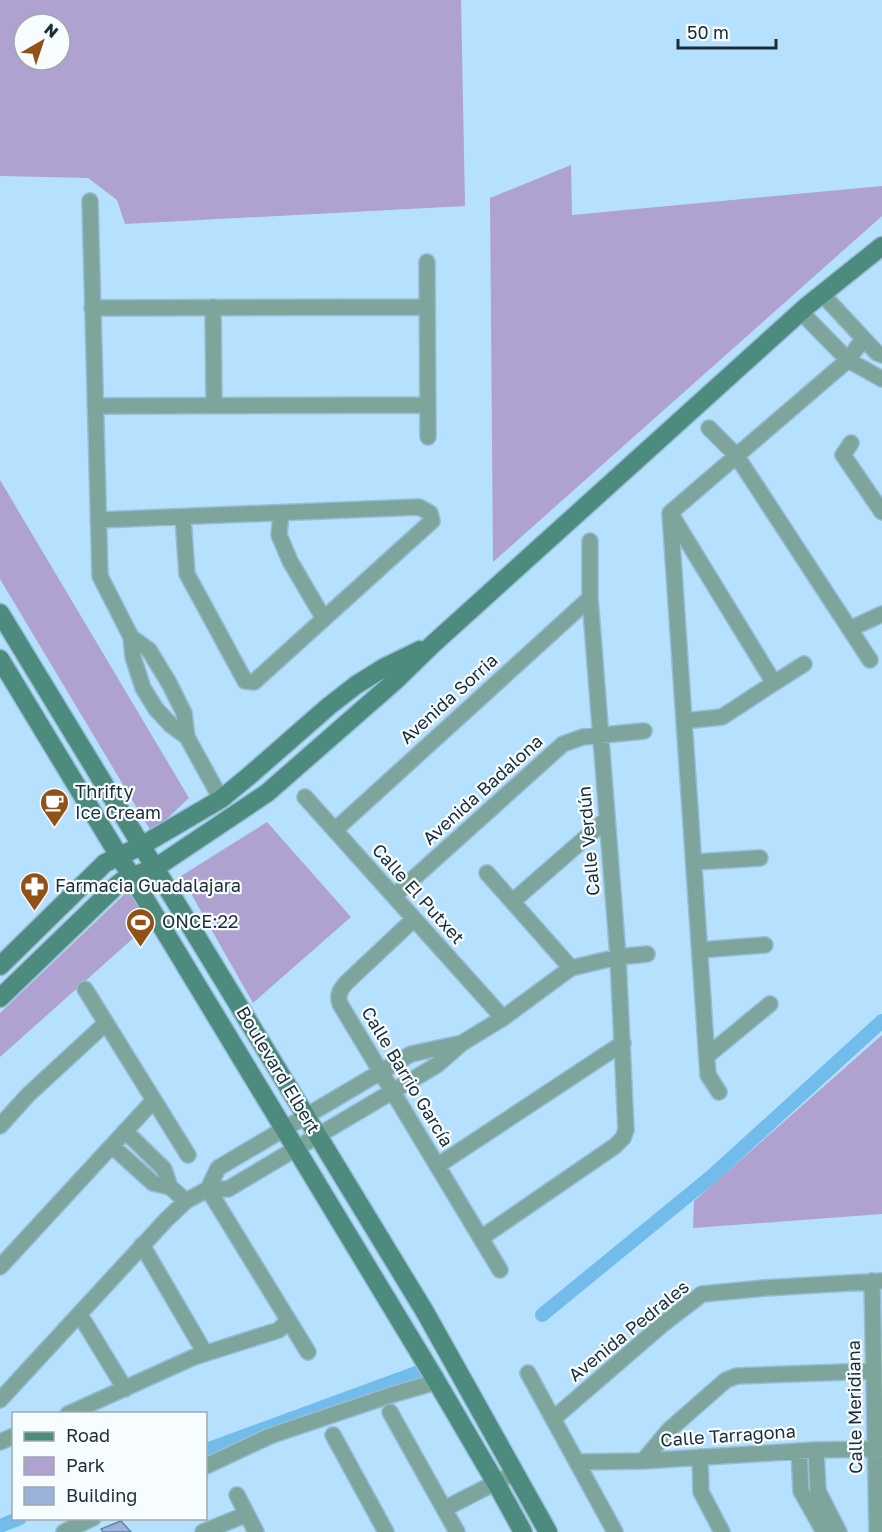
<svg xmlns="http://www.w3.org/2000/svg" width="882" height="1532" viewBox="0 0 882 1532" font-family="'Golos Text',sans-serif">
<rect width="100%" height="100%" fill="#b6e1fe"/>
<path fill="#afa1d0" fill-rule="evenodd" d="M0,0h461l4,206 -340,18 -8,-24 -29,-22 -88,-2zM24,24h36v36h-36z
M571,165l1,50 310,-29v30l-389,346 -3,-364z
M0,480l189,318 -37,35 -152,-254z
M267,822l84,95 -98,86 -72,-127z
M130,889l18,36 -148,132v-44z
M882,1035v179l-189,14 1,-27z"/>
<g fill="none" stroke-linecap="round" stroke-linejoin="round">
<path stroke="#71bceb" stroke-width="14" d="M542,1315l170,-139 170,-155
M206,1450l210,-77
M0,1526l20,-8"/>
</g>
<path fill="#99b2d7" stroke="#6880a2" stroke-width="1.5" d="M121,1521l10,11h-28l-2,-3z"/>
<g fill="none" stroke-linecap="round" stroke-linejoin="round">
<defs>
<path id="street" d="M90,201l10,375 31,61 2,20 10,31 13,21 15,16 16,12
M427,262l1,175
M822,294l55,59 5,2
M213,307l1,99
M92,308l335,-1
M800,311l48,49 34,19
M95,406l333,-1
M709,428l27,27 134,205
M851,443l-8,12 39,57
M281,513l-2,22 11,26 34,58
M672,516l102,167 30,-19
M98,520l321,-13 11,6 2,8 -178,161 -9,-1 -58,-107 -4,-57
M850,629l32,-15
M131,637l18,13 20,33 15,30 3,24 34,62
M684,721l38,-4 52,-34
M305,797l198,221
M335,830l255,-232
M695,862l65,-4
M487,873l84,95
M394,896l169,-152 20,-7 61,-6
M513,901l94,-82
M414,919l-68,64c-6,7 -9,12 -6,21l160,266
M700,950l65,-5
M85,989l103,166
M707,1056l63,-52
M719,1092l-11,-17 -38,-562 178,-153 15,-21
M0,1126l28,-31 78,-72
M125,1131l39,38 6,18
M112,1146l41,37 17,4 16,14
M437,1166l186,-123
M208,1189h20l209,-124 25,-22 41,-25 68,-50 47,-11 29,-3
M208,1189l100,163
M481,1238l134,-92 8,-8 3,-8 -8,-173 -28,-359v-57
M142,1245l63,108
M0,1267l154,-167
M872,1281l5,251
M80,1315l45,74
M528,1373l87,159
M0,1400l166,-180 20,-19 22,-12 10,-21 193,-114 51,-11
M390,1412l67,120
M68,1414l126,-57 85,-27 9,-10
M553,1419l110,-95 39,-30 63,-6 117,-7
M333,1435l53,97
M0,1442l14,-6
M816,1450l2,41 21,41
M799,1451l2,40 23,41
M700,1457l1,35 21,40
M643,1461l26,-31 57,-50 11,-4 137,-5
M577,1462l66,-1 173,-11 66,-1
M206,1466l64,-30 121,-41 45,-13
M237,1495l19,37
M444,1509l72,-37
M64,1532l29,-14
M203,1532l44,-18"/>
<path id="secondary" d="M0,613l425,699 123,220
M0,659l434,718 62,106 27,49
M0,966l105,-103 36,-17 80,-47 28,-23 80,-70 27,-21 29,-18 35,-17
M0,998l117,-113 8,-6 30,-11 112,-75 128,-112 38,-37 374,-338 75,-60"/>
</defs>
<use href="#street" stroke="#97bdd6" stroke-width="18"/>
<use href="#secondary" stroke="#97bdd6" stroke-width="21"/>
<use href="#street" stroke="#7ea59c" stroke-width="15"/>
<use href="#secondary" stroke="#4c8b7d" stroke-width="18"/>
</g>
<defs>
<symbol id="cafe-pin" viewBox="-11 -11 22 30"><path d="M0 17L-7.5 6A9.5 9.5 0 1 1 7.5 6Z" fill="#905217" stroke="#f7fcff"/><path d="M-5.5-4.5H6V0H3Q3 3.5 0 3.5H-2.5Q-5.5 3.5-5.5 0ZM3-3.2v2h1.7v-2ZM-6 4.5H4V6H-6Z" fill="#fff"/></symbol>
<symbol id="pharmacy-pin" viewBox="-11 -11 22 30"><path d="M0 17L-7.5 6A9.5 9.5 0 1 1 7.5 6Z" fill="#905217" stroke="#f7fcff"/><path d="M-2-6h4v4h4v4h-4v4h-4v-4h-4v-4h4Z" fill="#fff"/></symbol>
<symbol id="stadium-pin" viewBox="-11 -11 22 30"><path d="M0 17L-7.5 6A9.5 9.5 0 1 1 7.5 6Z" fill="#905217" stroke="#f7fcff"/><path d="M0-5a6.5 5 0 1 0 0 10a6.5 5 0 1 0 0-10ZM-3.5-1.8h7v3.6h-7Z" fill="#fff"/></symbol>
</defs>
<g fill-rule="evenodd">
<use href="#cafe-pin" x="38" y="786" width="33" height="45"/>
<use href="#pharmacy-pin" x="18" y="870" width="33" height="45"/>
<use href="#stadium-pin" x="124" y="906" width="33" height="45"/>
</g>
<g text-anchor="middle" stroke-width="4.5" stroke-linejoin="round" paint-order="stroke">
<g font-size="18" fill="#1c2d38" stroke="#f7fcff">
<text transform="translate(449 699) rotate(-42)" y="6">Avenida Sorria</text>
<text transform="translate(483 790) rotate(-42)" y="6">Avenida Badalona</text>
<text transform="translate(589 841) rotate(-95)" y="6">Calle Verdún</text>
<text transform="translate(418 894) rotate(48)" y="6">Calle El Putxet</text>
<text transform="translate(278 1070) rotate(59)" y="6">Boulevard Elbert</text>
<text transform="translate(407 1077) rotate(59)" y="6">Calle Barrio García</text>
<text transform="translate(629 1331) rotate(-39)" y="6">Avenida Pedrales</text>
<text transform="translate(855 1407) rotate(-91)" y="6">Calle Meridiana</text>
<text transform="translate(728 1436) rotate(-4)" y="6">Calle Tarragona</text>
</g>
<g font-size="18" fill="#1c2d38" stroke="#f7fcff" text-anchor="start">
<text x="75" y="798">Thrifty<tspan x="75" dy="21">Ice Cream</tspan></text>
<text x="55" y="892">Farmacia Guadalajara</text>
<text x="162" y="928">ONCE:22</text>
</g>
</g>
<rect x="12" y="1412" width="195" height="108" fill="#f7fcff" stroke="#9fa9af" stroke-width="1.5"/>
<rect x="24" y="1432" width="30" height="9" fill="#4c8b7d" stroke="#9fa9af" stroke-width="1.5"/>
<text x="66" y="1442" font-size="18" fill="#1c2d38">Road</text>
<rect x="24" y="1457" width="30" height="18" fill="#afa1d0" stroke="#9fa9af" stroke-width="1.5"/>
<text x="66" y="1472" font-size="18" fill="#1c2d38">Park</text>
<rect x="24" y="1487" width="30" height="18" fill="#99b2d7" stroke="#9fa9af" stroke-width="1.5"/>
<text x="66" y="1502" font-size="18" fill="#1c2d38">Building</text>
<g transform="translate(42 42) rotate(39)"><circle r="28" fill="#f7fcff" stroke="#9fa9af" stroke-width="1.5"/>
<path d="M0-4.5L10 22L0 15L-10 22Z" fill="#905217"/>
<text y="-9" font-size="16" font-weight="bold" text-anchor="middle" fill="#1c2d38">N</text>
</g>
<path d="M678 39v9h98v-9" fill="none" stroke="#1c2d38" stroke-width="3"/>
<text x="687" y="39" font-size="18" fill="#1c2d38" stroke="#f7fcff" stroke-width="4.5" paint-order="stroke">50 m</text>
</svg>
